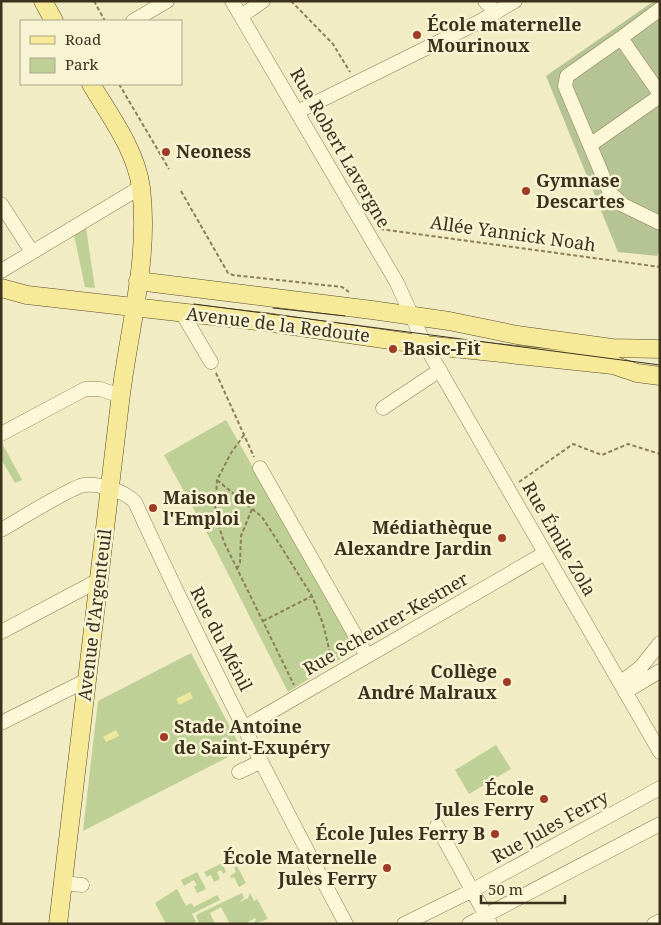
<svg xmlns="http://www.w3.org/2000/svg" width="661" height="925" viewBox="0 0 661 925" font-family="'Noto Serif',serif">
<rect width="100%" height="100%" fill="#f1ecc3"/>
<path fill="#bed096" d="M86,228l9,60 -10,-1 -11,-52z
M226,420l130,229 -68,43 -73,-144 -51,-93z
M3,445l19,35 -7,3 -14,-24z
M191,653l51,97 -159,81 15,-130z
M496,745l15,24 -42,25 -14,-24z
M222,863l4,9 -3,2 -2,-4 -4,2 3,7 -6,3 -3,-7 -4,2 -3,-5z
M237,866l9,17 -7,4 -5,-10 -3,1 -1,-2 6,-4 -2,-4z
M197,872l9,17 -9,4 -3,-7 3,-1 -3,-5 -10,6 -3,-6z
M177,889l9,17 5,-3 3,4 23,-12 3,5 -28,14 4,8 -3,2h-27l-11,-21z
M242,893l2,5 -6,5 10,-5 2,-5 4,8 3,-2 11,20 -15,5 3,-4 -1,-2 -10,6h-15l-9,-17 -11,6 5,11h-16l-3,-9z"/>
<path fill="#eee89e" d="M190,692l3,6 -14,7 -3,-6z
M116,730l3,6 -13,6 -3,-5z"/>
<path fill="#b6c495" d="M654,1h6v249l-3,6 -39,-4 -72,-176z"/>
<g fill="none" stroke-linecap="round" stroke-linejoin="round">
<defs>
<path id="minor" d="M232,1l165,282 28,62 235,407
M485,1l11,12
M660,9l-39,29 39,56
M241,16l22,-15
M133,21l34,-20
M621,38l-54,38 -2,10 45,107 13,12 37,18
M297,112l180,-89 38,-22
M590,145l70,-49
M1,204l31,48
M1,271l140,-84
M182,313l29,49
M383,408l57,-38
M1,434l84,-45h15l21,7
M260,468l107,188
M1,530c16,-9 70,-43 83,-45 16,-2 40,6 51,17 65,143 137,283 211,422
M1,632l98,-52
M620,683l21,-16 19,-24
M625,692l35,-21
M1,723l86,-43
M245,727l300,-174
M239,772l21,-10
M437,826l53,97
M63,883l19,2
M404,924l69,-34 187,-102
M469,924l191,-100
M654,924l6,-3"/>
<path id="major" d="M43,1l11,20
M138,281l234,29 77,11 68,14 95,13 48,1
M1,288l26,7 239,27 159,23 188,20 24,8 23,3
M58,924c21,-174 42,-348 62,-522 8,-70 30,-143 21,-214 -5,-38 -31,-72 -50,-104"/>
</defs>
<use href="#minor" stroke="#8c7e58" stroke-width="15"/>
<use href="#major" stroke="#5a4a2d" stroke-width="19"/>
<path stroke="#8c7e58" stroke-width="2" stroke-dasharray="4 2.5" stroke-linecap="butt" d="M94,1l11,20
M291,1l42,43 17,28
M119,84l50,85
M181,191l47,82 5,2 109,12 7,5
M380,229l280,38
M216,373l38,84
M244,435l-13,18 -14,27 -2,34 9,28 70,143
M217,480l45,37 13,20 37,59 11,28 9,37
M519,482l54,-38 29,11 26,-11 32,10
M237,569l3,-6 1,-27 11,-27
M263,621l49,-25"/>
<use href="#minor" stroke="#fbf7d7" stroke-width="14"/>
<use href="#major" stroke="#f6ea99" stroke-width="18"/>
<path stroke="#3b311d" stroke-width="1" d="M194,304l466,61
M273,308l72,8"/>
</g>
<g fill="#9f3b25" stroke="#f8f4d3" stroke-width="2">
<circle cx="417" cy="35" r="5"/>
<circle cx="166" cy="152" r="5"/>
<circle cx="526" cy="191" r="5"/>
<circle cx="393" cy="349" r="5"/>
<circle cx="153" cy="508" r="5"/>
<circle cx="502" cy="538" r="5"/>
<circle cx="507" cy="682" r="5"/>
<circle cx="164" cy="737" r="5"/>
<circle cx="544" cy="799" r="5"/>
<circle cx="495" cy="834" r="5"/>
<circle cx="387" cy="868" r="5"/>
</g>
<g text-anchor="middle" stroke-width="5" stroke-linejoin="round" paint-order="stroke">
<g font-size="18" font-weight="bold" fill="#3b311d" stroke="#f8f4d3" text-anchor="start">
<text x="427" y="31">École maternelle<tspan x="427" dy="21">Mourinoux</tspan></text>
<text x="176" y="158">Neoness</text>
<text x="536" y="187">Gymnase<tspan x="536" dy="21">Descartes</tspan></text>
<text x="403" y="355">Basic-Fit</text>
<text x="163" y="504">Maison de<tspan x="163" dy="21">l'Emploi</tspan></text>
<text x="492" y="534" text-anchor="end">Médiathèque<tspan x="492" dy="21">Alexandre Jardin</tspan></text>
<text x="497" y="678" text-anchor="end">Collège<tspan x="497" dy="21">André Malraux</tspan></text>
<text x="174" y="733">Stade Antoine<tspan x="174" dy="21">de Saint-Exupéry</tspan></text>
<text x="534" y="795" text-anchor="end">École<tspan x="534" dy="21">Jules Ferry</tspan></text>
<text x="485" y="840" text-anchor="end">École Jules Ferry B</text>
<text x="377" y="864" text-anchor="end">École Maternelle<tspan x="377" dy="21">Jules Ferry</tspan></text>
</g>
<g font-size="18" fill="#3b311d" stroke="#f8f4d3">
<text transform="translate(340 148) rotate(60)" y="6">Rue Robert Lavergne</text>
<text transform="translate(513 234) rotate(8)" y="6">Allée Yannick Noah</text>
<text transform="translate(278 325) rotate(7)" y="6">Avenue de la Redoute</text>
<text transform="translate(559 539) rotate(60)" y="6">Rue Émile Zola</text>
<text transform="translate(95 615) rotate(-83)" y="6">Avenue d'Argenteuil</text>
<text transform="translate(386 624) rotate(-30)" y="6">Rue Scheurer-Kestner</text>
<text transform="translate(221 639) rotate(63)" y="6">Rue du Ménil</text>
<text transform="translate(550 827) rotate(-29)" y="6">Rue Jules Ferry</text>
</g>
</g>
<rect width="661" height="925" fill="none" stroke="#3b311d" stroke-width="5"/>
<rect x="20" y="20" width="162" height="65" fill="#f8f4d3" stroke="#aca68a"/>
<rect x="30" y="36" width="25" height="8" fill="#f6ea99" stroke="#aca68a"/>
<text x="65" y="45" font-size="15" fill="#3b311d">Road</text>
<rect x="30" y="58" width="25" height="15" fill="#bed096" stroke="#aca68a"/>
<text x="65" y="70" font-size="15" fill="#3b311d">Park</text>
<path d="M481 895v8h84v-8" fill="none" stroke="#3b311d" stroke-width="2.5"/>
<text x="488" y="895" font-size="15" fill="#3b311d" stroke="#f8f4d3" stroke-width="4" paint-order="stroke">50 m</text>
</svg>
